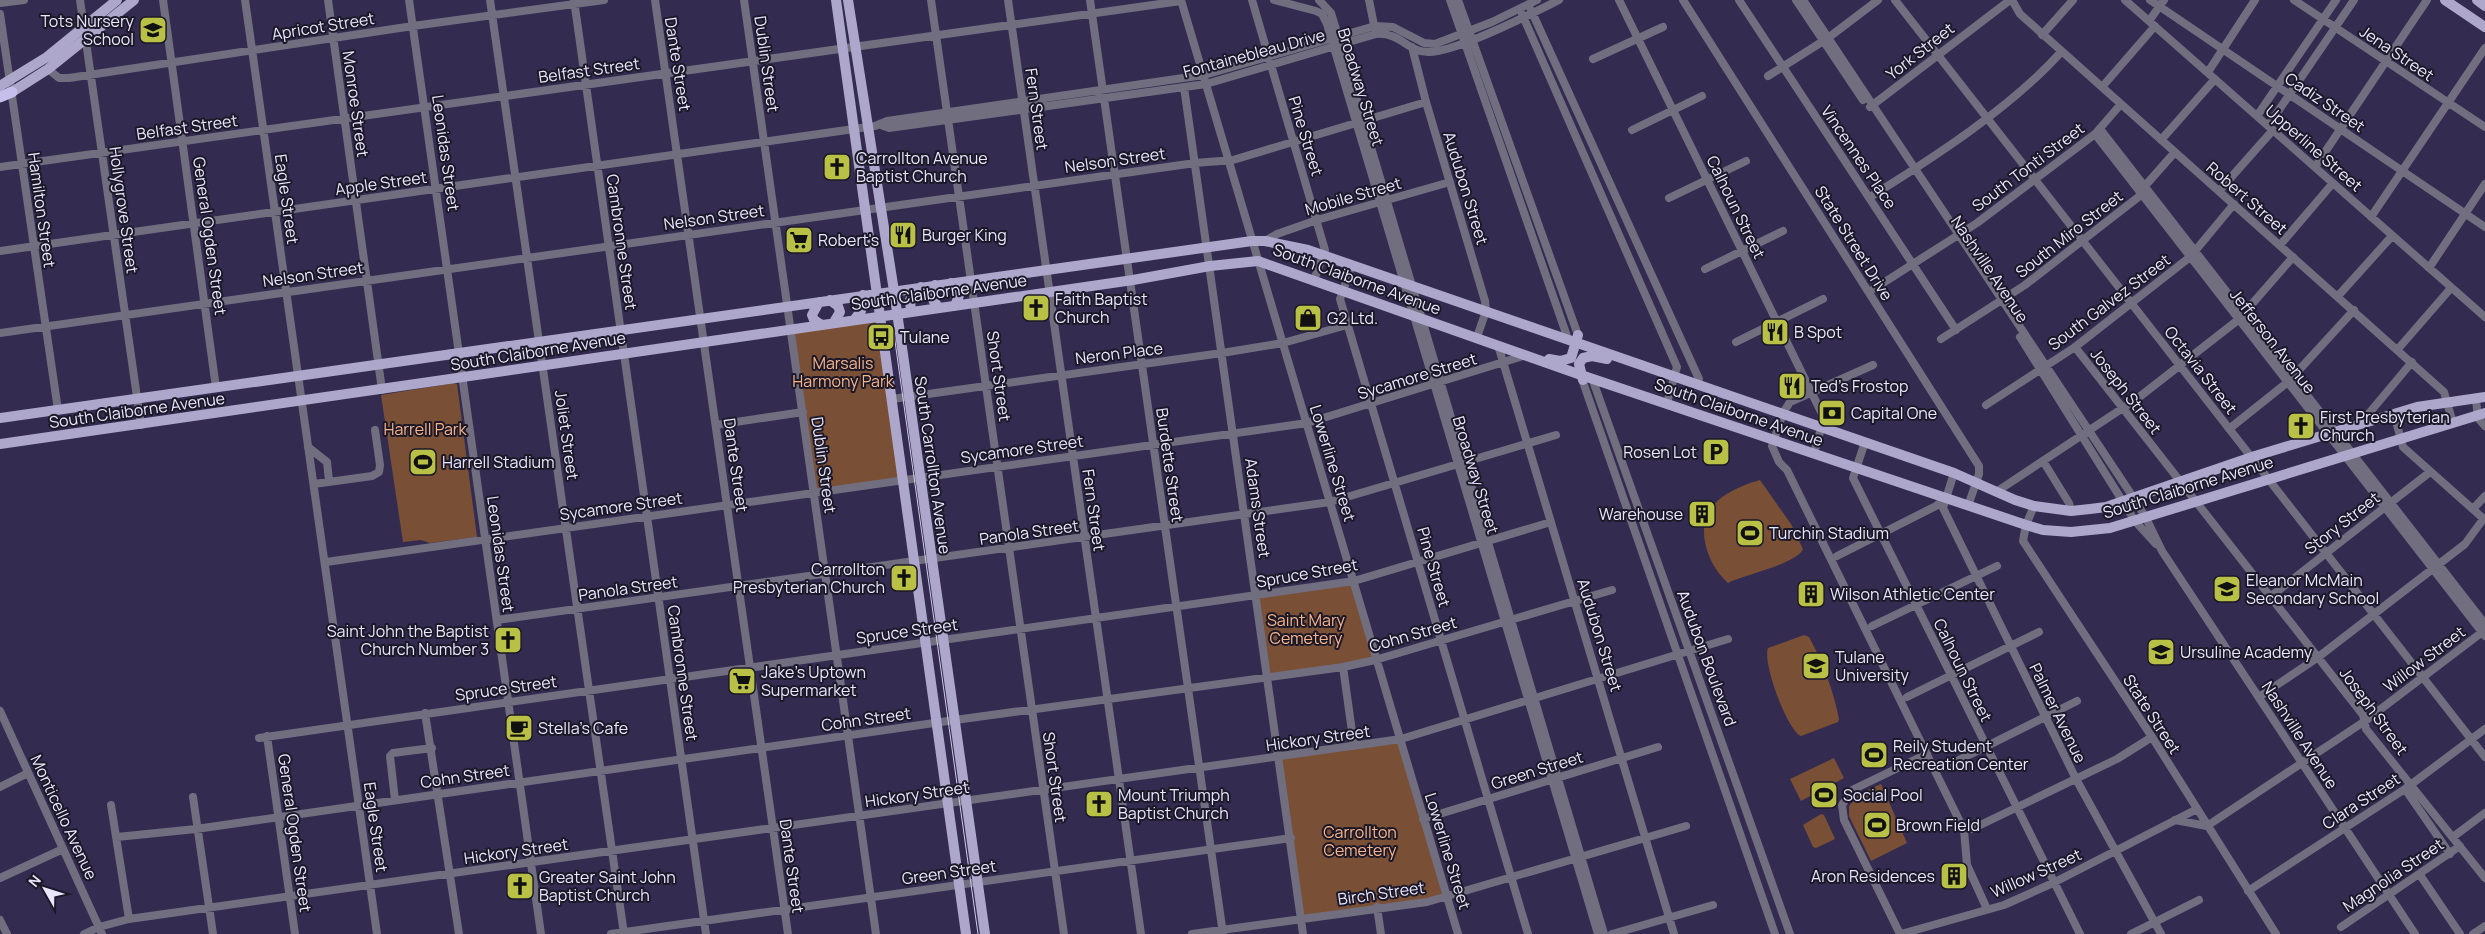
<svg xmlns="http://www.w3.org/2000/svg" width="2485" height="934" viewBox="0 0 2485 934" font-family="Manrope,sans-serif">
<rect width="100%" height="100%" fill="#342c50"/>
<path fill="#794f35" d="M880,316l23,164 -89,13 -23,-165z
M454,383l3,1 20,153 -47,6 -9,-3 -18,2 -22,-147z
M1760,480l31,44 12,25c-6,15 -60,26 -75,34 -12,-11 -20,-25 -23,-41 -7,-37 24,-53 55,-62z
M1354,581l21,79 -107,16 -11,-81z
M1804,635l5,2c14,26 24,52 30,82l-1,3 -37,14c-14,-6 -39,-74 -33,-88z
M1401,739l45,157 -145,23 -21,-162z
M1834,758l10,20 -43,23 -11,-22z
M1881,784l26,59 -36,18 -22,-45v-10l10,-12z
M1821,814l3,1 11,24 -19,9 -3,-1 -10,-22z"/>
<g fill="none" stroke-linecap="round" stroke-linejoin="round">
<path stroke="#716e80" stroke-width="8" d="M80,0l61,425
M163,0l53,388
M245,0l132,934
M328,0l54,390
M409,0l132,934
M490,0l134,934
M574,0l132,934
M655,0l133,934
M744,0l132,934
M931,0l133,934
M1008,0l133,934
M1090,0l133,934
M1181,0l277,934
M1252,0l73,250 -11,30
M1274,0l42,11 6,3 5,10 271,910
M1319,0l12,13 7,23 266,898
M1369,0l6,30
M1450,0l118,339
M1458,0l120,335
M1619,0l205,418 -10,35
M1683,0l296,466v8l-11,32
M1739,0l217,330
M1796,0l67,100
M1803,0l330,497 13,21 16,33 253,383
M1895,0l590,757
M2012,0l8,14 424,378 9,31
M2125,0l360,317
M2150,0l335,227
M2294,0l191,127
M0,3l24,-3
M1531,10l168,369 -2,5
M0,14l58,396
M1522,14l155,353 -10,36
M2149,21l15,-21
M2042,35l31,-35
M1412,47l14,55 59,199 1,10 -9,26
M1593,59l70,-32
M48,69l11,9h10l344,-52 191,-26
M2208,72l47,-72
M1768,76l60,-38 50,-38
M1184,87l119,847
M2102,87l53,-61
M1870,107l140,-107
M2257,116l79,-116
M881,125l8,3 317,-44 170,-50c24,-2 32,18 52,18 27,1 105,-39 131,-52
M2268,126l86,-126
M2100,129l385,495
M1632,130l70,-34
M2095,134l390,502
M2161,140l54,-61
M0,167l1181,-166
M2315,167l112,-167
M2219,191l54,-61
M1870,197c63,-39 142,-90 191,-145
M1669,198l77,-37
M2371,217l114,-169
M1265,241l12,-7 40,-14 133,-38
M2280,245l53,-62
M0,251l875,-125 12,-5 317,-46 171,-49 18,1 31,16 11,1 57,-22 45,-22
M1352,265l-12,34 188,635
M2429,268l56,-84
M1705,269l78,-38
M1869,292l108,-69 118,-89 26,-30
M2338,296l54,-60
M0,333l1195,-170 38,-3 193,-58
M2020,337l115,184 21,23
M1941,339l84,-54 116,-90 3,-8 31,-35
M1736,342l87,-43
M1498,345l176,589
M2075,347l288,368 3,14 119,149
M2398,349l53,-61
M1873,365l-83,37 -7,11 -11,33 7,16 8,8 177,360 3,35 20,44
M1592,378l198,556
M1583,382l192,552
M892,399l330,-46 61,-10 64,-18
M2476,400l2,18 7,8
M1986,405l89,-58 115,-90 44,-53
M2394,414l9,33 82,73
M2360,424l52,-62
M716,425l87,-13
M2229,429l59,-47 66,-72
M1865,442l-12,36 227,456
M308,447l19,15 2,19
M2043,461l26,42 2,8
M1954,473l-11,35 133,271 85,155
M314,484l58,-8 7,-4 1,-7 -5,-35
M1996,492l142,-94 100,-78 55,-63
M2034,506l-8,19 -3,16 129,196 124,197
M2473,509l12,-13
M1837,556l99,-50 9,-7
M326,562l981,-139 219,-68
M2270,597l160,-125
M497,620l833,-118 226,-67
M1872,626l125,-60
M1343,667l11,79
M1907,697l132,-65
M2259,697l58,-39 148,-114 19,-26
M0,711l102,223
M425,713l34,221
M267,736l28,198
M259,738l1095,-157 197,-59
M1943,768l134,-67
M0,787l28,-14
M2405,789l45,65
M193,797l20,137
M395,800l-5,-44 3,-3 39,-5
M111,805l18,114
M1423,819l235,-72
M2175,820l32,6 158,-105 120,-91
M1972,829l145,-70 35,-22
M117,837l79,-8 759,-109 388,-53 32,-7 237,-70
M2453,837l32,-24
M2420,875l40,59
M0,878l63,-29
M2248,891l157,-102 80,-60
M1377,907l4,27
M0,920l7,14
M2341,927l119,-81
M84,934l15,-7 30,-8 1272,-180 327,-100
M611,934l680,-96
M1192,934l235,-32 259,-76
M1612,934l101,-29
M1900,934l-56,-114 -2,-15 10,-15 75,-36
M1901,934l103,-29 49,-22 144,-74
M2131,934l68,-34
M2473,934l12,-8"/>
<path stroke="#aea7cc" stroke-width="10" d="M836,0l130,934
M848,0l46,291 91,643
M2445,0l40,27
M2477,0l8,6
M0,86l47,-29 70,-57
M12,92l36,-23 86,-69
M951,283l9,10 -5,13
M935,285l-2,15 6,8
M830,300l8,6 2,6 -6,10
M819,302l-7,13 2,5 6,4
M911,312l-1,-12 11,-13
M854,320l7,-9 2,-16
M1549,359l11,2 11,-3 7,-23
M1583,380l-4,-16 4,-6 9,-2 15,3
M0,418l1252,-177h13l43,9 646,223 61,27 19,6 37,5 19,-2 16,-2 149,-51 162,-49 68,-10
M0,444l1133,-164 77,-14 48,-5 323,114 445,150 17,5 28,2 39,-4 375,-115"/>
<path stroke="#c6beeb" stroke-width="11" d="M0,97l12,-5"/>
<path stroke="#d1cde6" stroke-width="1" d="M893,327l85,607"/>
</g>
<defs>
<symbol id="school-square" viewBox="-11 -11 22 22"><rect x="-9" y="-9" width="18" height="18" rx="4" fill="#b9c046" stroke="#1b1828"/><path d="M0-5L7-2L0 1L-7-2ZM-4 1L0 2.5L4 1V4Q0 6-4 4Z" fill="#111"/></symbol>
<symbol id="church-square" viewBox="-11 -11 22 22"><rect x="-9" y="-9" width="18" height="18" rx="4" fill="#b9c046" stroke="#1b1828"/><path d="M-1.2-6h2.4v3.5h3.3v2.4h-3.3V6h-2.4V-.1h-3.3v-2.4h3.3Z" fill="#111"/></symbol>
<symbol id="restaurant-square" viewBox="-11 -11 22 22"><rect x="-9" y="-9" width="18" height="18" rx="4" fill="#b9c046" stroke="#1b1828"/><path d="M-5-6h1v4h1v-4h1v4h1v-4h1v5L-1.5 .5V6h-2V.5L-5-1ZM5-6V6H3V1.5H1.5Q1.5-4 5-6Z" fill="#111"/></symbol>
<symbol id="supermarket-square" viewBox="-11 -11 22 22"><rect x="-9" y="-9" width="18" height="18" rx="4" fill="#b9c046" stroke="#1b1828"/><path d="M-6-5.5h2.5l.6 2H6L4.5 2H-2.5L-4.4-4H-6ZM-1.5 3.2a1.3 1.3 0 1 0 .1 0ZM3 3.2a1.3 1.3 0 1 0 .1 0Z" fill="#111"/></symbol>
<symbol id="shop-square" viewBox="-11 -11 22 22"><rect x="-9" y="-9" width="18" height="18" rx="4" fill="#b9c046" stroke="#1b1828"/><path d="M-5-2.5h2.3a2.7 3.5 0 0 1 5.4 0H5L5.5 6h-11ZM-1.5-2.5h3a1.5 2.3 0 0 0-3 0Z" fill="#111"/></symbol>
<symbol id="bus-square" viewBox="-11 -11 22 22"><rect x="-9" y="-9" width="18" height="18" rx="4" fill="#b9c046" stroke="#1b1828"/><path d="M-5-6H5V4H4V6H2V4H-2V6H-4V4H-5ZM-3.5-4V0h7V-4ZM-3.5 1.2v1.5H-2V1.2ZM2 1.2v1.5H3.5V1.2Z" fill="#111"/></symbol>
<symbol id="bank-square" viewBox="-11 -11 22 22"><rect x="-9" y="-9" width="18" height="18" rx="4" fill="#b9c046" stroke="#1b1828"/><path d="M-6-4H6V4H-6ZM0-2.3a2.3 2.3 0 1 0 0 4.6a2.3 2.3 0 1 0 0-4.6Z" fill="#111"/></symbol>
<symbol id="parking-square" viewBox="-11 -11 22 22"><rect x="-9" y="-9" width="18" height="18" rx="4" fill="#b9c046" stroke="#1b1828"/><path d="M-3.5-5.5H1a3.5 3.5 0 0 1 0 7H-1V5.5H-3.5ZM-1-3.4V-.6H.8a1.4 1.4 0 0 0 0-2.8Z" fill="#111"/></symbol>
<symbol id="stadium-square" viewBox="-11 -11 22 22"><rect x="-9" y="-9" width="18" height="18" rx="4" fill="#b9c046" stroke="#1b1828"/><path d="M0-5a6.5 5 0 1 0 0 10a6.5 5 0 1 0 0-10ZM-3.5-1.8h7v3.6h-7Z" fill="#111"/></symbol>
<symbol id="building-square" viewBox="-11 -11 22 22"><rect x="-9" y="-9" width="18" height="18" rx="4" fill="#b9c046" stroke="#1b1828"/><path d="M-4-6H4V6H1V3H-1V6H-4ZM-2.5-4.3h1.7v1.8h-1.7ZM.8-4.3h1.7v1.8H.8ZM-2.5-1h1.7V.8h-1.7ZM.8-1h1.7V.8H.8Z" fill="#111"/></symbol>
<symbol id="university-square" viewBox="-11 -11 22 22"><rect x="-9" y="-9" width="18" height="18" rx="4" fill="#b9c046" stroke="#1b1828"/><path d="M0-5L7-2L0 1L-7-2ZM-4 1L0 2.5L4 1V4Q0 6-4 4Z" fill="#111"/></symbol>
<symbol id="cafe-square" viewBox="-11 -11 22 22"><rect x="-9" y="-9" width="18" height="18" rx="4" fill="#b9c046" stroke="#1b1828"/><path d="M-5.5-4.5H6V0H3Q3 3.5 0 3.5H-2.5Q-5.5 3.5-5.5 0ZM3-3.2v2h1.7v-2ZM-6 4.5H4V6H-6Z" fill="#111"/></symbol>
</defs>
<g fill-rule="evenodd">
<use href="#school-square" x="137" y="14" width="32" height="32"/>
<use href="#church-square" x="821" y="151" width="32" height="32"/>
<use href="#restaurant-square" x="887" y="219" width="32" height="32"/>
<use href="#supermarket-square" x="783" y="224" width="32" height="32"/>
<use href="#church-square" x="1020" y="292" width="32" height="32"/>
<use href="#shop-square" x="1292" y="302" width="32" height="32"/>
<use href="#restaurant-square" x="1759" y="316" width="32" height="32"/>
<use href="#bus-square" x="865" y="321" width="32" height="32"/>
<use href="#restaurant-square" x="1776" y="370" width="32" height="32"/>
<use href="#bank-square" x="1816" y="397" width="32" height="32"/>
<use href="#church-square" x="2285" y="410" width="32" height="32"/>
<use href="#parking-square" x="1700" y="436" width="32" height="32"/>
<use href="#stadium-square" x="407" y="446" width="32" height="32"/>
<use href="#building-square" x="1686" y="498" width="32" height="32"/>
<use href="#stadium-square" x="1734" y="517" width="32" height="32"/>
<use href="#church-square" x="888" y="562" width="32" height="32"/>
<use href="#school-square" x="2211" y="573" width="32" height="32"/>
<use href="#building-square" x="1795" y="578" width="32" height="32"/>
<use href="#church-square" x="492" y="624" width="32" height="32"/>
<use href="#school-square" x="2145" y="636" width="32" height="32"/>
<use href="#university-square" x="1800" y="650" width="32" height="32"/>
<use href="#supermarket-square" x="726" y="665" width="32" height="32"/>
<use href="#cafe-square" x="503" y="712" width="32" height="32"/>
<use href="#stadium-square" x="1858" y="739" width="32" height="32"/>
<use href="#stadium-square" x="1808" y="779" width="32" height="32"/>
<use href="#church-square" x="1083" y="788" width="32" height="32"/>
<use href="#stadium-square" x="1861" y="809" width="32" height="32"/>
<use href="#building-square" x="1938" y="860" width="32" height="32"/>
<use href="#church-square" x="504" y="870" width="32" height="32"/>
</g>
<g text-anchor="middle" stroke-width="4" stroke-linejoin="round" paint-order="stroke">
<g font-size="16" fill="#e9e6fd" stroke="#1b1828" text-anchor="start">
<text x="134" y="27" text-anchor="end">Tots Nursery<tspan x="134" dy="18">School</tspan></text>
<text x="856" y="164">Carrollton Avenue<tspan x="856" dy="18">Baptist Church</tspan></text>
<text x="922" y="241">Burger King</text>
<text x="818" y="246">Robert's</text>
<text x="1055" y="305">Faith Baptist<tspan x="1055" dy="18">Church</tspan></text>
<text x="1327" y="324">G2 Ltd.</text>
<text x="1794" y="338">B Spot</text>
<text x="900" y="343">Tulane</text>
<text x="1811" y="392">Ted's Frostop</text>
<text x="1851" y="419">Capital One</text>
<text x="2320" y="423">First Presbyterian<tspan x="2320" dy="18">Church</tspan></text>
<text x="1697" y="458" text-anchor="end">Rosen Lot</text>
<text x="442" y="468">Harrell Stadium</text>
<text x="1683" y="520" text-anchor="end">Warehouse</text>
<text x="1769" y="539">Turchin Stadium</text>
<text x="885" y="575" text-anchor="end">Carrollton<tspan x="885" dy="18">Presbyterian Church</tspan></text>
<text x="2246" y="586">Eleanor McMain<tspan x="2246" dy="18">Secondary School</tspan></text>
<text x="1830" y="600">Wilson Athletic Center</text>
<text x="489" y="637" text-anchor="end">Saint John the Baptist<tspan x="489" dy="18">Church Number 3</tspan></text>
<text x="2180" y="658">Ursuline Academy</text>
<text x="1835" y="663">Tulane<tspan x="1835" dy="18">University</tspan></text>
<text x="761" y="678">Jake's Uptown<tspan x="761" dy="18">Supermarket</tspan></text>
<text x="538" y="734">Stella's Cafe</text>
<text x="1893" y="752">Reily Student<tspan x="1893" dy="18">Recreation Center</tspan></text>
<text x="1118" y="801">Mount Triumph<tspan x="1118" dy="18">Baptist Church</tspan></text>
<text x="1843" y="801">Social Pool</text>
<text x="1896" y="831">Brown Field</text>
<text x="1935" y="882" text-anchor="end">Aron Residences</text>
<text x="539" y="883">Greater Saint John<tspan x="539" dy="18">Baptist Church</tspan></text>
</g>
<g font-size="16" fill="#e9e6fd" stroke="#1b1828">
<text transform="translate(323 26) rotate(-9)" y="6">Apricot Street</text>
<text transform="translate(1920 51) rotate(-38)" y="6">York Street</text>
<text transform="translate(1254 53) rotate(-15)" y="6">Fontainebleau Drive</text>
<text transform="translate(2397 53) rotate(34)" y="6">Jena Street</text>
<text transform="translate(678 64) rotate(81)" y="6">Dante Street</text>
<text transform="translate(767 64) rotate(82)" y="6">Dublin Street</text>
<text transform="translate(589 70) rotate(-8)" y="6">Belfast Street</text>
<text transform="translate(1361 87) rotate(73)" y="6">Broadway Street</text>
<text transform="translate(2325 102) rotate(34)" y="6">Cadiz Street</text>
<text transform="translate(356 104) rotate(82)" y="6">Monroe Street</text>
<text transform="translate(1037 109) rotate(82)" y="6">Fern Street</text>
<text transform="translate(187 127) rotate(-8)" y="6">Belfast Street</text>
<text transform="translate(1306 136) rotate(73)" y="6">Pine Street</text>
<text transform="translate(2314 148) rotate(41)" y="6">Upperline Street</text>
<text transform="translate(446 153) rotate(82)" y="6">Leonidas Street</text>
<text transform="translate(1859 157) rotate(56)" y="6">Vincennes Place</text>
<text transform="translate(1115 160) rotate(-8)" y="6">Nelson Street</text>
<text transform="translate(2028 167) rotate(-37)" y="6">South Tonti Street</text>
<text transform="translate(381 183) rotate(-8)" y="6">Apple Street</text>
<text transform="translate(1466 188) rotate(73)" y="6">Audubon Street</text>
<text transform="translate(1353 196) rotate(-16)" y="6">Mobile Street</text>
<text transform="translate(2247 198) rotate(41)" y="6">Robert Street</text>
<text transform="translate(287 199) rotate(82)" y="6">Eagle Street</text>
<text transform="translate(1736 207) rotate(64)" y="6">Calhoun Street</text>
<text transform="translate(42 210) rotate(82)" y="6">Hamilton Street</text>
<text transform="translate(124 210) rotate(82)" y="6">Hollygrove Street</text>
<text transform="translate(714 217) rotate(-8)" y="6">Nelson Street</text>
<text transform="translate(2069 234) rotate(-38)" y="6">South Miro Street</text>
<text transform="translate(210 236) rotate(82)" y="6">General Ogden Street</text>
<text transform="translate(622 242) rotate(82)" y="6">Cambronne Street</text>
<text transform="translate(1854 243) rotate(58)" y="6">State Street Drive</text>
<text transform="translate(1990 269) rotate(56)" y="6">Nashville Avenue</text>
<text transform="translate(313 274) rotate(-8)" y="6">Nelson Street</text>
<text transform="translate(1357 279) rotate(20)" y="6">South Claiborne Avenue</text>
<text transform="translate(939 292) rotate(-8)" y="6">South Claiborne Avenue</text>
<text transform="translate(2109 302) rotate(-37)" y="6">South Galvez Street</text>
<text transform="translate(2273 341) rotate(52)" y="6">Jefferson Avenue</text>
<text transform="translate(538 351) rotate(-9)" y="6">South Claiborne Avenue</text>
<text transform="translate(1119 353) rotate(-7)" y="6">Neron Place</text>
<text transform="translate(2201 370) rotate(52)" y="6">Octavia Street</text>
<text transform="translate(999 376) rotate(82)" y="6">Short Street</text>
<text transform="translate(1417 376) rotate(-17)" y="6">Sycamore Street</text>
<text transform="translate(2126 391) rotate(52)" y="6">Joseph Street</text>
<text transform="translate(137 410) rotate(-8)" y="6">South Claiborne Avenue</text>
<text transform="translate(1739 412) rotate(19)" y="6">South Claiborne Avenue</text>
<text transform="translate(567 435) rotate(82)" y="6">Joliet Street</text>
<text transform="translate(1022 449) rotate(-8)" y="6">Sycamore Street</text>
<text transform="translate(1333 463) rotate(73)" y="6">Lowerline Street</text>
<text transform="translate(736 465) rotate(82)" y="6">Dante Street</text>
<text transform="translate(824 465) rotate(82)" y="6">Dublin Street</text>
<text transform="translate(933 465) rotate(82)" y="6">South Carrollton Avenue</text>
<text transform="translate(1170 465) rotate(82)" y="6">Burdette Street</text>
<text transform="translate(1476 475) rotate(73)" y="6">Broadway Street</text>
<text transform="translate(2188 487) rotate(-17)" y="6">South Claiborne Avenue</text>
<text transform="translate(621 506) rotate(-8)" y="6">Sycamore Street</text>
<text transform="translate(1258 508) rotate(82)" y="6">Adams Street</text>
<text transform="translate(1094 510) rotate(82)" y="6">Fern Street</text>
<text transform="translate(2342 523) rotate(-38)" y="6">Story Street</text>
<text transform="translate(1029 532) rotate(-8)" y="6">Panola Street</text>
<text transform="translate(501 554) rotate(82)" y="6">Leonidas Street</text>
<text transform="translate(1434 567) rotate(74)" y="6">Pine Street</text>
<text transform="translate(1307 573) rotate(-10)" y="6">Spruce Street</text>
<text transform="translate(628 588) rotate(-8)" y="6">Panola Street</text>
<text transform="translate(907 631) rotate(-8)" y="6">Spruce Street</text>
<text transform="translate(1413 634) rotate(-16)" y="6">Cohn Street</text>
<text transform="translate(1600 635) rotate(73)" y="6">Audubon Street</text>
<text transform="translate(1707 658) rotate(70)" y="6">Audubon Boulevard</text>
<text transform="translate(2424 659) rotate(-37)" y="6">Willow Street</text>
<text transform="translate(1963 670) rotate(64)" y="6">Calhoun Street</text>
<text transform="translate(683 673) rotate(82)" y="6">Cambronne Street</text>
<text transform="translate(506 688) rotate(-8)" y="6">Spruce Street</text>
<text transform="translate(2374 711) rotate(54)" y="6">Joseph Street</text>
<text transform="translate(2058 713) rotate(64)" y="6">Palmer Avenue</text>
<text transform="translate(2152 714) rotate(57)" y="6">State Street</text>
<text transform="translate(866 719) rotate(-8)" y="6">Cohn Street</text>
<text transform="translate(2300 735) rotate(57)" y="6">Nashville Avenue</text>
<text transform="translate(1318 738) rotate(-8)" y="6">Hickory Street</text>
<text transform="translate(1537 770) rotate(-17)" y="6">Green Street</text>
<text transform="translate(465 776) rotate(-8)" y="6">Cohn Street</text>
<text transform="translate(1055 777) rotate(82)" y="6">Short Street</text>
<text transform="translate(917 794) rotate(-8)" y="6">Hickory Street</text>
<text transform="translate(2361 801) rotate(-33)" y="6">Clara Street</text>
<text transform="translate(64 817) rotate(65)" y="6">Monticello Avenue</text>
<text transform="translate(376 827) rotate(82)" y="6">Eagle Street</text>
<text transform="translate(295 833) rotate(82)" y="6">General Ogden Street</text>
<text transform="translate(516 851) rotate(-8)" y="6">Hickory Street</text>
<text transform="translate(1448 851) rotate(73)" y="6">Lowerline Street</text>
<text transform="translate(792 866) rotate(82)" y="6">Dante Street</text>
<text transform="translate(949 872) rotate(-8)" y="6">Green Street</text>
<text transform="translate(2036 873) rotate(-24)" y="6">Willow Street</text>
<text transform="translate(2393 875) rotate(-34)" y="6">Magnolia Street</text>
<text transform="translate(1381 893) rotate(-8)" y="6">Birch Street</text>
</g>
<g font-size="16" fill="#f9b48a" stroke="#1b1828">
<text x="843" y="369">Marsalis<tspan x="843" dy="18">Harmony Park</tspan></text>
<text x="425" y="435">Harrell Park</text>
<text x="1306" y="626">Saint Mary<tspan x="1306" dy="18">Cemetery</tspan></text>
<text x="1360" y="838">Carrollton<tspan x="1360" dy="18">Cemetery</tspan></text>
</g>
</g>
<g transform="translate(45 889) rotate(309)" stroke="#1b1828" stroke-width="4" paint-order="stroke">
<path d="M0-4L9 19L0 12L-9 19Z" fill="#e9e6fd"/>
<text y="-8" font-size="14" font-weight="bold" text-anchor="middle" fill="#e9e6fd">N</text>
</g>
</svg>
